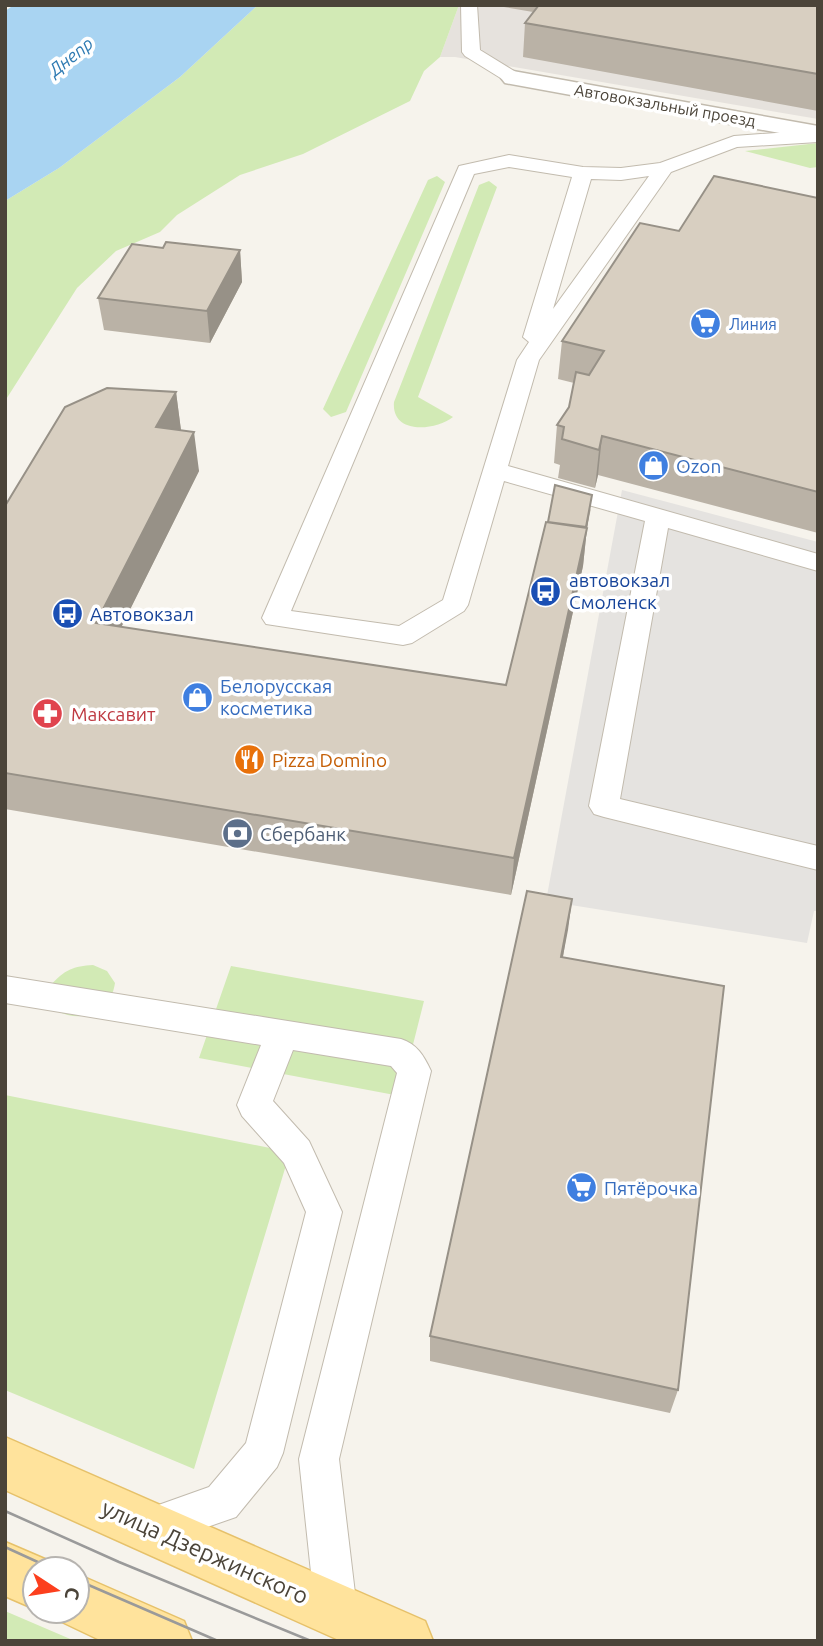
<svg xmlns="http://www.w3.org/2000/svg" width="823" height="1646" viewBox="0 0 823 1646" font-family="Ubuntu,sans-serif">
<rect width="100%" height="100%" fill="#f6f3ec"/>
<path fill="#e6e2dd" d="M459,5h359v114l-363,-62h-15z"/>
<path fill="#d2eab5" d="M258,5h201l-19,52 -16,14 -14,30 -107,53 -63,21 -63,40 -17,17 -44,19 -39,37 -72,113v-200l54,-33 121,-91z
M818,143v24l-8,1 -65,-17z
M437,176l8,6 -99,230 -15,5 -8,-8 105,-229z
M489,181l8,6 -79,210 35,20c-18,14 -62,18 -59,-15l85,-217z
M93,965l14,6 8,12c-4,29 -32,41 -58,28l-6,-26c13,-15 23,-19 42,-20z
M231,966l193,35 -24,95 -201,-38z
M5,1095l285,57 -96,317 -189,-79z
M5,1611l70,30h-70z"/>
<path fill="#e5e3e0" d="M622,490l196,52v369h-4l-7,32 -261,-42z"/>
<path fill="#a9d4f2" d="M14,5h244l-78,72 -121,91 -54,33v-190z"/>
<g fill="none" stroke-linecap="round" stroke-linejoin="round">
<defs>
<path id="lane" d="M461,5h16l3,45 39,24 3,4 -3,4h-12l-42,-26 -3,-4z
M818,130v12l-81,5 -66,25 -132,188 -31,106 310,88v17l-150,-43 -48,271 198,47v24l-214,-53 -10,-3 -5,-8 56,-285 -141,-40 -36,124 -4,6 -52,32 -9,2 -137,-21 -4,-6 197,-452 50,-11 74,12 38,1 39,-5 74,-27zM509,167l63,10 -49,160 6,5 -12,18 -74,240 -44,26 -108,-15 183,-437zM649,176l-96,133 38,-130 30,1z
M5,976l396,63c16,5 23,17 30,32l-92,388 18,151 -6,15 -15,6 -15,-6 -6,-15 -16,-151 98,-386 -6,-7 -98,-16 -20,51 36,40 33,71 -59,241 -6,14 -41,50 -86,30 -14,-6 -6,-14 6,-14 73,-26 37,-44 60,-231 -22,-49 -42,-47 -5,-11 24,-60 -256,-42z"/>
<path id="street" d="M513,71l305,55v14l-313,-57 -4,-5 4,-5z"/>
<path id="primary" d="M5,1437l420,184 8,20h-92l-336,-151z
M5,1542l49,21 3,6h-22v40l-30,-13z
M77,1574l107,47 8,20h-90l-44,-21 -4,-9h23z"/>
</defs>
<use href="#lane" stroke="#c2bbae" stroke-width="2"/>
<use href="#street" stroke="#c2bbae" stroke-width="3"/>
<use href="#primary" stroke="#e6c16a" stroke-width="3"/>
<use href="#lane" fill="#fff" fill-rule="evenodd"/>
<use href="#street" fill="#fff" fill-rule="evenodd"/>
<use href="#primary" fill="#ffe39c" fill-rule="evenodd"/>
<path stroke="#9a9a9a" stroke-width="2.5" d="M5,1511l114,51 192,79
M5,1547l48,22
M77,1580l141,61"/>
</g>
<path fill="#bab2a6" d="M492,5h326v106l-295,-54 2,-34 8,-11z
M818,198v335l-220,-58 -3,13 -37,-10 2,-13 -6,-2 3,-38 12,-18 5,-24 -16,-4 4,-38 117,-110z
M163,248l77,2 2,32 -32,61 -106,-13 -6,-32z
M176,392l5,39 18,40 -78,156 385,58 85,-177 -4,20 -4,38 -72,329 -506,-86v-303z
M572,899l-9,58 115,433 -8,23 -240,-52v-25z"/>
<path fill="#979187" d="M240,250l2,32 -32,61 -3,-32z
M176,392l5,38 -19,36 -6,-39z
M194,432l5,39 -95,191 -8,-39z
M602,436l-4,39 -3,13 4,-38z
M592,495l-5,34v-1l-4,38 -72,329 3,-37z
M572,899l-4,31 -11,57 4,-30z"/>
<path fill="#d8cfc1" stroke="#979187" stroke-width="2" d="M539,5h279v69l-293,-51z
M714,176l104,22v294l-216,-56 -3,14 -37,-11 2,-12 -7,-2 12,-18 7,-35 13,3 15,-24 -42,-10 78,-118 39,8z
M166,242l74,8 -33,61 -109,-13 34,-54 31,4z
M107,388l69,4 -20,35 38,5 -98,191 410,62 40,-163 41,6 -73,330 -509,-85v-267l60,-99z
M555,485l37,10 -6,32 -38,-5z
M527,891l45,8 -11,58 163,29 -46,404 -248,-54z"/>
<defs>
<symbol id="supermarket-disc" viewBox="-11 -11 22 22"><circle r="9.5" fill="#3f7fe0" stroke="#fff"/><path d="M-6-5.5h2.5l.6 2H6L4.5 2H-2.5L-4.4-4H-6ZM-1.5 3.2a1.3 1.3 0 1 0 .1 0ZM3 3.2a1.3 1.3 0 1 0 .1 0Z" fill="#fff"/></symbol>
<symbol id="shop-disc" viewBox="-11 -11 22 22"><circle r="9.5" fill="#3f7fe0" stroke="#fff"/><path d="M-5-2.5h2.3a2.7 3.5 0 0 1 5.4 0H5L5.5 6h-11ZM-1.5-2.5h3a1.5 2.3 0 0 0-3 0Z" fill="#fff"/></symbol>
<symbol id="bus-disc" viewBox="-11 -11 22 22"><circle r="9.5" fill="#1a4fb4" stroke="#fff"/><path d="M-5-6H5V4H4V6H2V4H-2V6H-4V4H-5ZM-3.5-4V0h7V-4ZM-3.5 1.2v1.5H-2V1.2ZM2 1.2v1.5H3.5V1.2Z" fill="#fff"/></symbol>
<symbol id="pharmacy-disc" viewBox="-11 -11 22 22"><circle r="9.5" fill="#e0444e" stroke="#fff"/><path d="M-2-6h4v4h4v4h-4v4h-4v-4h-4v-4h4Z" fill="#fff"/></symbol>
<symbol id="restaurant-disc" viewBox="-11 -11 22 22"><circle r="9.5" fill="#e8710a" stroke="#fff"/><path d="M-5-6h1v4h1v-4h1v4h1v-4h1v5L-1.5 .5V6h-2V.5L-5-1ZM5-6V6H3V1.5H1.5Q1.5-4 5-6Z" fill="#fff"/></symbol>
<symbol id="bank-disc" viewBox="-11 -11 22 22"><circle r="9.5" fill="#5c6f8a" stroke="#fff"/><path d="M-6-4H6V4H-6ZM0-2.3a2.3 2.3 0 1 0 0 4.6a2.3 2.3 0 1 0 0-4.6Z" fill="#fff"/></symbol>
</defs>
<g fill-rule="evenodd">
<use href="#supermarket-disc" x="688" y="306" width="35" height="35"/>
<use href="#shop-disc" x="636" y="448" width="35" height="35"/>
<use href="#bus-disc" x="528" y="574" width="35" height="35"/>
<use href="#bus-disc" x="50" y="596" width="35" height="35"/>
<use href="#shop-disc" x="180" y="680" width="35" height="35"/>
<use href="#pharmacy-disc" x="30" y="696" width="35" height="35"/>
<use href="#restaurant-disc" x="232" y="742" width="35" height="35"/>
<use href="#bank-disc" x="220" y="816" width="35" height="35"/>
<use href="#supermarket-disc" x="564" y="1170" width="35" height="35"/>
</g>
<g text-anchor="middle" stroke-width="7" stroke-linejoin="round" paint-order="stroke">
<g font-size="16" fill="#4b4439" stroke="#fff">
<text transform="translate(665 105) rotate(10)" y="6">Автовокзальный проезд</text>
</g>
<g font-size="16" fill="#366cbe" stroke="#fff" text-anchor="start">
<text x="729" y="330">Линия</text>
</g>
<g font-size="18" font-style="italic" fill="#2e7ab2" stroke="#fff">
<text transform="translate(71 57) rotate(-38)" y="6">Днепр</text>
</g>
<g font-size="19" fill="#366cbe" stroke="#fff" text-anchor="start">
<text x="676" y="473">Ozon</text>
<text x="220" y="693">Белорусская<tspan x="220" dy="22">косметика</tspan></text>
<text x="604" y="1195">Пятёрочка</text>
</g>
<g font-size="19" fill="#164399" stroke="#fff" text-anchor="start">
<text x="569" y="587">автовокзал<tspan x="569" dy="22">Смоленск</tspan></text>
<text x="90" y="621">Автовокзал</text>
</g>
<g font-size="19" fill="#be3a42" stroke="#fff" text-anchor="start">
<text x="71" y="721">Максавит</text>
</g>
<g font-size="19" fill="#c56008" stroke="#fff" text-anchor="start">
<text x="272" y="767">Pizza Domino</text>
</g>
<g font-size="19" fill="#4e5e75" stroke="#fff" text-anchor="start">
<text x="260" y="841">Сбербанк</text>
</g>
<g font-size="23" fill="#4b4439" stroke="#fff">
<text transform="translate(205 1552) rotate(24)" y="8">улица Дзержинского</text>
</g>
</g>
<rect width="823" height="1646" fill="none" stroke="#4b4439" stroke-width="14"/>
<g transform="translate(56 1590) rotate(102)"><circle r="33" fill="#ffffff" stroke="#b7b4b0" stroke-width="2"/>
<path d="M0-5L12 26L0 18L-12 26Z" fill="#fc3f1d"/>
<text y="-10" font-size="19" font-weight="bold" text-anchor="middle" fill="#4b4439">С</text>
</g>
</svg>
